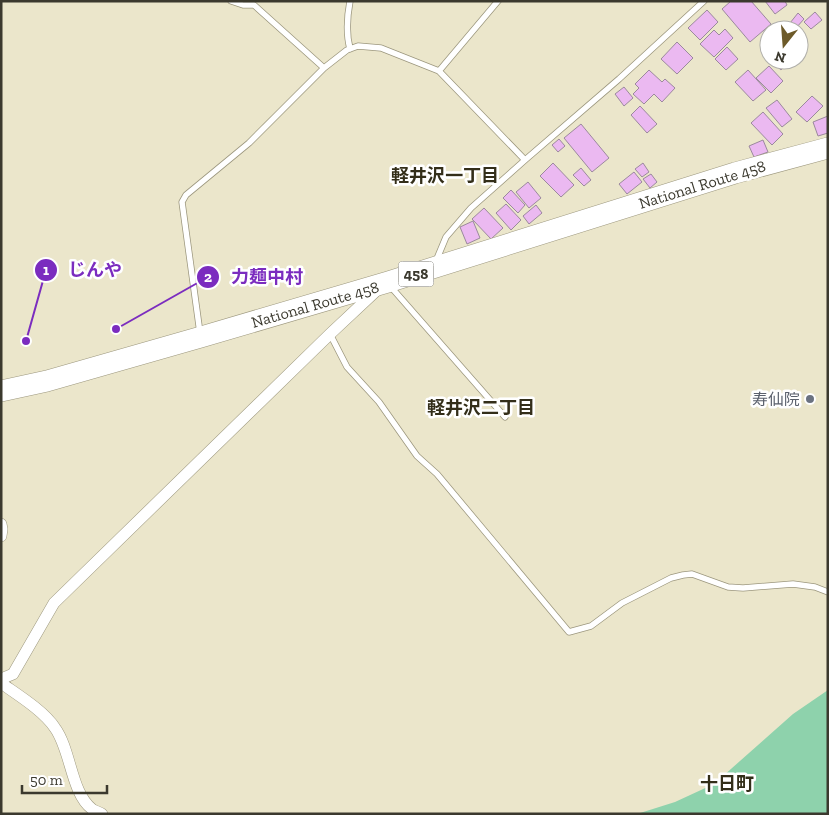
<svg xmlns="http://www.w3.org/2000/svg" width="829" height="815" viewBox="0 0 829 815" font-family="'Zilla Slab','Noto Sans JP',serif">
<rect width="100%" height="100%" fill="#ebe6cb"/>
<path fill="#8ed2ac" d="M828,690v124h-191l38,-12 39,-18 79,-70z"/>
<path fill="#ebb9f1" stroke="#9b899d" d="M731,1h20l20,23 -21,18 -28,-33z
M765,1h20l2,4 -12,9z
M707,10l11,12 -18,18 -12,-12z
M815,12l7,8 -11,9 -7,-7z
M798,13l6,6 -8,9 -6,-5z
M725,29l8,9 -19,19 -14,-13 14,-14 5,5z
M677,42l16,16 -16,16 -16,-15z
M727,47l11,12 -12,11 -11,-11z
M770,60h21l-10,10z
M769,66l14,15 -12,12 -15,-15z
M649,70l13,12 3,-3 10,9 -13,14 -8,-8 -10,10 -11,-10 6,-6 -4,-4z
M748,70l18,20 -13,11 -18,-19z
M624,87l9,11 -9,8 -9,-12z
M812,96l11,10 -16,16 -11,-10z
M777,100l15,19 -10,8 -16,-19z
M640,106l17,18 -10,9 -16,-18z
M763,112l20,22 -11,11 -21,-22z
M828,116v17l-10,3 -5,-14z
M581,124l28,34 -17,14 -28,-34z
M559,139l6,7 -7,6 -6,-7z
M763,140l5,12 -14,5 -5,-11z
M553,163l21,22 -13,12 -21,-21z
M643,163l6,9 -7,5 -7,-8z
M581,168l10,12 -7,6 -11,-11z
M634,172l8,10 -15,12 -8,-10z
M651,174l6,8 -7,6 -7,-9z
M528,182l13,16 -12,10 -13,-16z
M511,190l14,15 -7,8 -15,-15z
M506,204l15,16 -10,10 -15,-17z
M536,205l6,8 -13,11 -6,-8z
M484,208l19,20 -12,11 -19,-20z
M473,221l7,17 -13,6 -7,-17z"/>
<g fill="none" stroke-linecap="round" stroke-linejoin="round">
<defs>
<path id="lane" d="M231,1l12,4h11l70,63
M350,1c-3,16 -4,33 0,48
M439,71l59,-70
M436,261l10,-24 25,-29 54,-48 94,-81 85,-78
M391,287l114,130
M200,333l-18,-131 4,-7 63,-52 75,-75 23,-18 11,-4 23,2 58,23 86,89
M330,334l17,33 32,35 38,54 20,18 132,158 22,-6 31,-23 49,-25 12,-3 9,-1 36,13 15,1 50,-4 22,3 13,5"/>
<path id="street" d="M1,524l1,5 -1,7
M1,679l12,-5 41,-71 276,-269 47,-44
M1,683c17,12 43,28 54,45 16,22 16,65 37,81 2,2 7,3 10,5"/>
<path id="highway" d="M1,391l46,-10 154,-44 187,-55 347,-109 93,-25"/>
</defs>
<use href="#lane" stroke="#9c977e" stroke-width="7"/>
<use href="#street" stroke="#9c977e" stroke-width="12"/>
<use href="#highway" stroke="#9c977e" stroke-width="22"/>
<use href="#lane" stroke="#fff" stroke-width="5.5"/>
<use href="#street" stroke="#fff" stroke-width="11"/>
<use href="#highway" stroke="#fff" stroke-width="21"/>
</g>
<circle fill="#6b7280" stroke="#fff" stroke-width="2" cx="810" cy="399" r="5"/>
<g text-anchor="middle" stroke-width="5" stroke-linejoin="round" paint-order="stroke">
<rect fill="#fff" stroke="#76746d" stroke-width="1" x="398.5" y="261.5" width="35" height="25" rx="4"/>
<g font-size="15" font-weight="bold" fill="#3b392e">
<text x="416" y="279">458</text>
</g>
<g font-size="16" fill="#3b392e" stroke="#fff">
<text transform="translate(702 184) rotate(-17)" y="6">National Route 458</text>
<text transform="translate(315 304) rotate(-16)" y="6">National Route 458</text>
</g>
<g font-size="16" fill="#5b616d" stroke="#fff" text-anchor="end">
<text x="800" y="405">寿仙院</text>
</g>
<g font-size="18" font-weight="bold" fill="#332e19" stroke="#fff">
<text x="445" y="182">軽井沢一丁目</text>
<text x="481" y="414">軽井沢二丁目</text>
<text x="727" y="790">十日町</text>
</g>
</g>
<path fill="none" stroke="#7b2cbf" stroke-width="2" d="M26 341L46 270M116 329L208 277"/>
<g fill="#7b2cbf" stroke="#fff" stroke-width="2">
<circle cx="26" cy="341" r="5"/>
<circle cx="116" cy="329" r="5"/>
<circle cx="46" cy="270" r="12"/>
<circle cx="208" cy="277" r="12"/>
</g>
<g font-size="15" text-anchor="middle" font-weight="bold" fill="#fff">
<text x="46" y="275">1</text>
<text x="208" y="282">2</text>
</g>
<g font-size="18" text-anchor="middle" font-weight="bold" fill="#7b2cbf" stroke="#fff" stroke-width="5" stroke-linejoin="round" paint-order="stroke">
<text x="95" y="276">じんや</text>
<text x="267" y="283">力麺中村</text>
</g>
<rect width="829" height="815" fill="none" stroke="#3b392e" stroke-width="5"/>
<g transform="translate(784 45) rotate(197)"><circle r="24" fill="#ffffff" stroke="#b1b0ab"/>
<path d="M0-4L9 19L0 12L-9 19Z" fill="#6d5a29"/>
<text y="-8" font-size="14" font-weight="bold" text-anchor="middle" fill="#3b392e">N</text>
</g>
<path d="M22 785v8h85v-8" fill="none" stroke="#3b392e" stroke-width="2.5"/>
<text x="30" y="785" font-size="15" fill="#3b392e" stroke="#ffffff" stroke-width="4" paint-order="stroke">50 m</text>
</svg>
